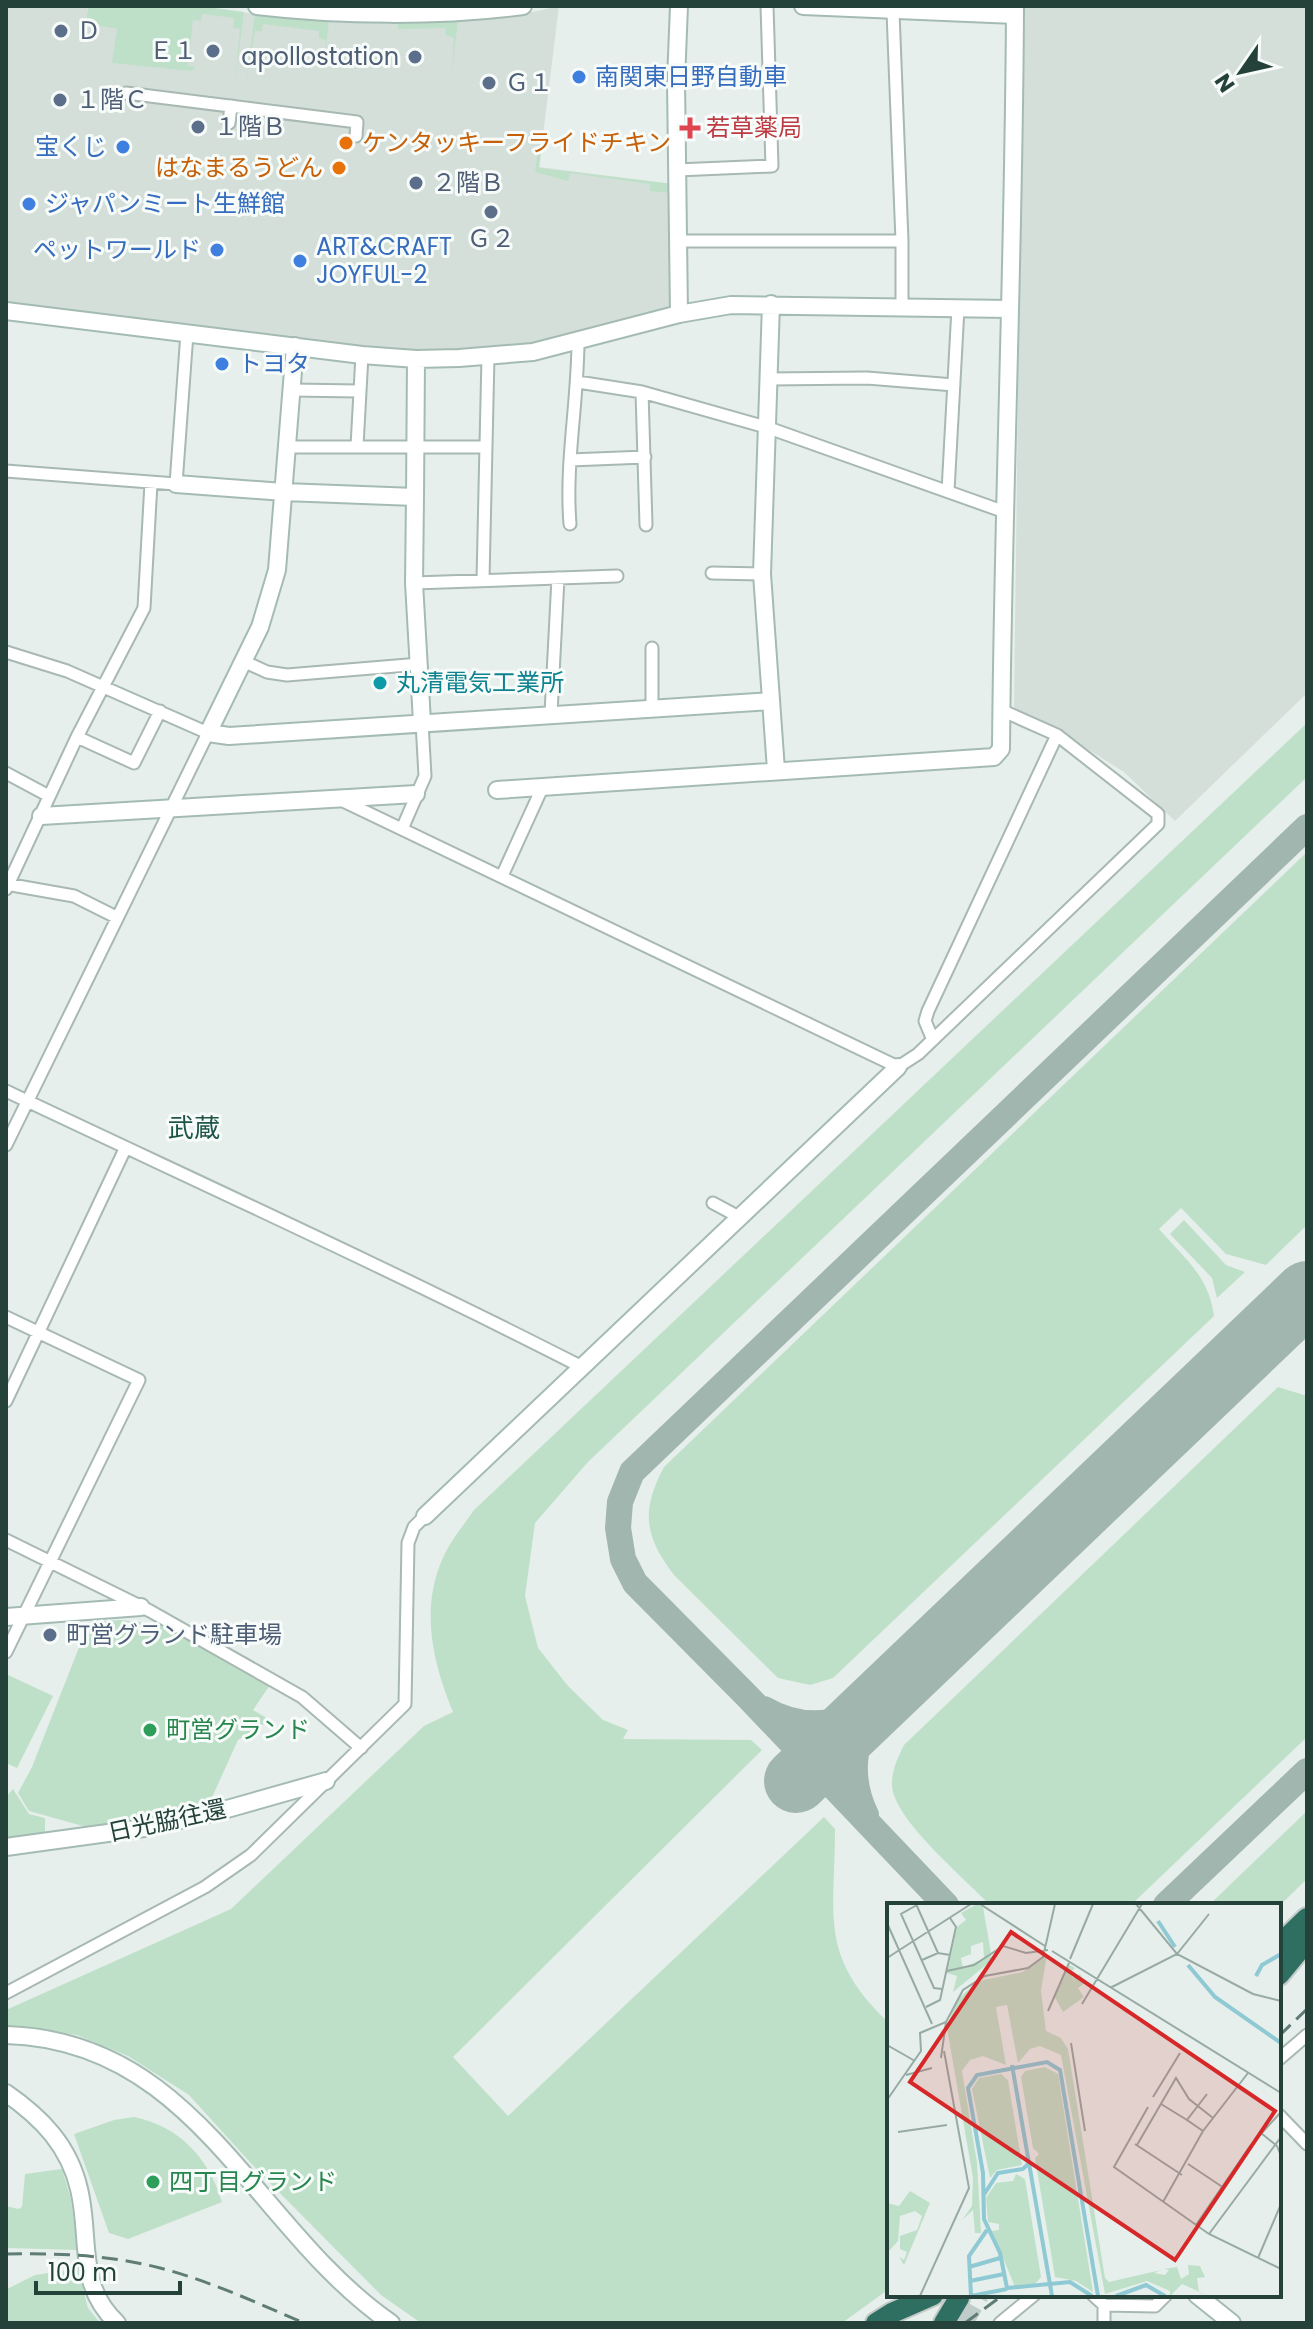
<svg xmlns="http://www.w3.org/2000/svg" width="1313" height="2329" viewBox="0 0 1313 2329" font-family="Poppins,'Noto Sans JP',sans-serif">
<rect width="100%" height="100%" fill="#e6efeb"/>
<path fill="#d4dfda" d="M6,6h82l-2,17 38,6 67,-23 107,13 39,2 144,-3 52,-6 26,-6 -20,161 134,17 1,121 -4,7 -136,35 -117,8 -411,-51z
M1023,6h284v687l-132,128 -51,-49 -67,-42 -43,-22z"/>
<path fill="#bfe0c8" d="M88,6h112l44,6 -9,70 5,-53 -7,-1 1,-10 -32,-4 -1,7 -8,-1 -5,46 7,1 -3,4 -80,-8 5,-34 -31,-6z
M255,13l74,8 -8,72 5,-53 -7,-2v-7l-56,-7 -1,7h-7l-9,52z
M527,13l-69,8 -6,50 2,-33 -8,-3 -1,-7 -47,1v-9z
M540,136h3l-4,32 134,16 -2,9 -21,-2v-7l-80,-11 -2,8 -33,-9z
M1307,723v54l-719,685 -53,61 -10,73 13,52 30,38 35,34 25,10 -5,9 128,1 11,10 -309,307 55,59 316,-299 11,12c0,87 -17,127 54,194v266l-47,34h-421l-40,-28 -122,-123 -70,-77 -61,-39 -51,-21 -71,-9v-16l225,-101 193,-183 29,-14c-22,-53 -35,-112 -4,-166 7,-12 17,-24 25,-36z
M1307,852v373l-41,40 -40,-11 -45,-46 -22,21c25,29 50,47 55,87l-381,362 -23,7 -32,-7 -104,-103c-30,-39 -33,-65 -10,-108z
M1184,1220l42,45 19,7 -28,26 -5,-20 -42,-44z
M1278,1387l29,9v341l-176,168h-141c-26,-27 -88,-79 -97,-113 -4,-16 4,-33 11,-47z
M120,1620l45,5 105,60 -17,25 17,10 -32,20 -29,64 -60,16 -59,8 -61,-17 -11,-18 14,-26 57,-145z
M6,1674l47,22 -36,72 -11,-5z
M13,1789l16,25 16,4v18l-39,4v-43z
M1307,1811v68l-28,27 -70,-1z
M134,2117c45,9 75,41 88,85l-94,37 -19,-6 -35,-99 40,-14z
M62,2169l9,31 7,50 -72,-2v-42l12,3 4,-2 3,-33z
M78,2269l10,39 12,15h-94l1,-34 28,-14z"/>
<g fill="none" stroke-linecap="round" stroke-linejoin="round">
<path stroke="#a2b6b0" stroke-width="26" d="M764,1709c41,24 82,16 119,-11
M866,1815c-18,-37 -14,-78 11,-110
M946,1905l-198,-208 -113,-114 -12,-24 -5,-31 2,-26 12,-30 675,-645
M1166,1905l141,-134"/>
<path stroke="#a2b6b0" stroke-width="64" d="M796,1781l511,-488"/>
<path stroke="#bfccc8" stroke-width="20" stroke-dasharray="20 10" stroke-linecap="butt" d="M963,2323l16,-28"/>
<defs>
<path id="street" d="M893,12l9,229v65
M126,93l231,29 -1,14
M229,123l2,-17 6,1
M677,170l95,-4 -5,-160
M678,241h224
M769,379l98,-1 87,7
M578,382l64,10 124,35 239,85
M291,390l68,1
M642,392l4,133
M357,446l5,-91
M287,447h199
M570,460l75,-3
M6,471l170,13 11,-151
M948,491l10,-183
M570,524c-5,-61 8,-122 8,-184
M712,573l50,1
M483,580l5,-224
M414,583l203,-7
M652,648v59
M6,652l61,19 141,62 -202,412
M243,661l24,11 20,3 133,-11
M551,713l7,-135
M77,737l57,26 26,-52
M6,773l43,23
M339,799l559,268
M402,829l23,-53 -3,-54
M502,876l41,-90
M6,884l68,12 42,21
M6,889l71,-152 67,-129 7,-125
M933,1040l-8,-19 3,-10 129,-276
M898,1067l20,-13 240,-230v-10l-101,-79 -56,-25
M6,1091c192,91 386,179 576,276
M713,1203l26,14
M6,1317l133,63 -133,272
M6,1401l119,-252
M6,1540l144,71 152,86 59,51
M6,1993l199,-106 46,-32 154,-151 3,-161 6,-16 11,-11
M1279,2059l28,-24
M1279,2115l28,29
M1093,2295l11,10 51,1 11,-11
M1000,2323l34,-28
M1104,2323v-18"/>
<path id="secondary" d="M257,6c84,10 182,11 266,0
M803,6l212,9
M771,304l-9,270 14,196
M6,311l356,44 54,4 43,-1 74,-6 146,-38 52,-9 279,4
M679,314l-3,-233 3,-75
M295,346l-18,224 -17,57 -52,106 21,3 542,-35
M176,484l108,8 131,5 1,-138
M415,497l-1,86 8,139
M497,790l497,-33 7,-8c2,-248 13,-495 14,-743
M41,816l375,-22
M425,1516l473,-449
M6,1617l135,-10
M6,1847l138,-19 76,-17 106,-30
M6,2035c191,5 248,194 385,288
M6,2093c36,25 63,53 73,96 12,49 -3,96 38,134
M1197,2295l35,28"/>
<path id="highway" d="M1279,1945l28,-27
M1279,1975l28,-34
M876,2323l16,-10 41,-18
M944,2323l15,-25"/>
</defs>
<use href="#street" stroke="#a8b8b2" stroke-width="15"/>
<use href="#secondary" stroke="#a4bbb3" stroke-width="20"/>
<use href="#highway" stroke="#c2cac8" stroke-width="24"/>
<use href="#street" stroke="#fff" stroke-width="11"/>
<use href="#secondary" stroke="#fff" stroke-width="16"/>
<use href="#highway" stroke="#2f6f62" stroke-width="20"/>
<path stroke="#5f7d75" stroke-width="3" stroke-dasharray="16 8" stroke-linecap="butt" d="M1279,2036l28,-27
M6,2254c51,-1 104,1 154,14 50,13 97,35 144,55
M965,2323l38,-28"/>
</g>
<g fill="#5c6f8a" stroke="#f7fbf9" stroke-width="3">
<circle cx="61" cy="31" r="8"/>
<circle cx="213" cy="51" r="8"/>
<circle cx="415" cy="57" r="8"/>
<circle cx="489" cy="83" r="8"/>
<circle cx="60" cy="100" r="8"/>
<circle cx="198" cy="127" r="8"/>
<circle cx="416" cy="183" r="8"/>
<circle cx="491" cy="212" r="8"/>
<circle cx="50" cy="1635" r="8"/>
</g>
<g fill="#3f7fe0" stroke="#f7fbf9" stroke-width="3">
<circle cx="579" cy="77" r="8"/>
<circle cx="123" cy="147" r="8"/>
<circle cx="29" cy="204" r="8"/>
<circle cx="217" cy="250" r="8"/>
<circle cx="300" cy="261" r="8"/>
<circle cx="222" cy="364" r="8"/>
</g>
<path fill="#e0444e" stroke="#f7fbf9" stroke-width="3" d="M686 116h8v8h8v8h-8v8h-8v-8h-8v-8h8z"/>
<g fill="#e8710a" stroke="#f7fbf9" stroke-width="3">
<circle cx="346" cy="143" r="8"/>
<circle cx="339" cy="168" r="8"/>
</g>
<circle fill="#0f9aa8" stroke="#f7fbf9" stroke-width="3" cx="380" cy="683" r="8"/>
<g fill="#2e9e5b" stroke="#f7fbf9" stroke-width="3">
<circle cx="150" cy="1730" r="8"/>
<circle cx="153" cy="2182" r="8"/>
</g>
<g text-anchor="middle" stroke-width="6" stroke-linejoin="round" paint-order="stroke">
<g font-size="24" fill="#4e5e75" stroke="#f7fbf9" text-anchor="start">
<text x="77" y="39">Ｄ</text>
<text x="197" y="59" text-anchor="end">Ｅ１</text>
<text x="399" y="65" text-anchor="end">apollostation</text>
<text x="505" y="91">Ｇ１</text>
<text x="76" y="108">１階Ｃ</text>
<text x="214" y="135">１階Ｂ</text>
<text x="432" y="191">２階Ｂ</text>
<text x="491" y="247" text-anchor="middle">Ｇ２</text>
<text x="66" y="1643">町営グランド駐車場</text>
</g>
<g font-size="24" fill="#366cbe" stroke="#f7fbf9" text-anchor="start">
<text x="595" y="85">南関東日野自動車</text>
<text x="107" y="155" text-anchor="end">宝くじ</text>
<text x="45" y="212">ジャパンミート生鮮館</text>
<text x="316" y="255">ART&amp;CRAFT<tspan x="316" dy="28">JOYFUL-2</tspan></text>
<text x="201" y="258" text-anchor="end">ペットワールド</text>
<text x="238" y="372">トヨタ</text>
</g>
<g font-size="24" fill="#be3a42" stroke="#f7fbf9" text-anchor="start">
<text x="706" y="136">若草薬局</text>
</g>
<g font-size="24" fill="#c56008" stroke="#f7fbf9" text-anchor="start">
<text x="362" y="151">ケンタッキーフライドチキン</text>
<text x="323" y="176" text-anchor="end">はなまるうどん</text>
</g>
<g font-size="24" fill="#0d838f" stroke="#f7fbf9" text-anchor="start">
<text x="396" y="691">丸清電気工業所</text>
</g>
<g font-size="24" fill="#27864d" stroke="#f7fbf9" text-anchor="start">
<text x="166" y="1738">町営グランド</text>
<text x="169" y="2190">四丁目グランド</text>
</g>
<g font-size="24" fill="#24423a" stroke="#f7fbf9">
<text transform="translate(167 1821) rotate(-12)" y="8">日光脇往還</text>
</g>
<g font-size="26" fill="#1f5548" stroke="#f7fbf9">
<text x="194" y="1137">武蔵</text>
</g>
</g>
<g transform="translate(887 1903)">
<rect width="394" height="394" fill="#e6efeb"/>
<path d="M90,1l6,3 8,46 -7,5 -1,-16 -12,4v8l-10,4 2,10 28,-13 1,5 -39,32 4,-16 -10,-3 10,-46 9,-7 -5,-7zM160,51l-6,37 5,40 15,7 7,11 37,229 4,4 52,-12 -7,3 11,2 4,-5 -5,-1 13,-2 4,12 8,-5 -1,-9 12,1 5,11 -8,1 2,14 10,4 -27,-12 -12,12v-5l-23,-10 -42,13 -44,-239 -21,-9 -10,3 -12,14 -11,-58 -11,2 10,58 -23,-9 -13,4 -8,11 15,92 4,70h-6l-2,-23 -11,10 10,-14 1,-28 -26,-150 9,-27 22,-20 45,-9zM182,62l6,3 -5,4 6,13 -3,-8 7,-3 5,9 -7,5 6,9 -21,15 -9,-16zM158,164l13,7 35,218 -17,-11 -21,-4 -20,-119 4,-4 -6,-6 -12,-71 4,-6zM114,171l7,6 14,85 -25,5 -7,8 -18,-89 7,-11zM129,271l9,5 16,98 -6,7 -20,3 -23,-56 7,-1v-6l-11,-2 -2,-24 10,-15 17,-2zM23,288l20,12 -26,62 -5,-8 5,3 3,-8 -7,-3v-13l17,-6 5,-14 -7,-5 -15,5 -2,25 -11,12v-50l12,3z" fill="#bfe0c8"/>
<path fill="none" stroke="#8ec9d4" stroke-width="4" d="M271,18l17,26M301,62l27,32 66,46M369,73l6,-11 19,-11M125,162l40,231M96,293l15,-23 25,-4 6,-6M82,364l31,-9M83,378l34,-7M84,393l-2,-40 18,-26M84,393l36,-7M205,393l-22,-14 -63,6 -7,-35 -16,-34 -1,-46 -15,-85 9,-13 70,-13 13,8 38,226M229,393l30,-11 19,11"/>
<path fill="none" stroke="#98aaa4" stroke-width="2" d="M29,1l22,49M93,1l65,42M249,1l41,50 76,40 28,7M30,2l-16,9 33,74 8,1M0,20l45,101M165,48l229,142M0,55l84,-54M183,56l23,-55M35,57l16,-7 12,2M60,68l27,-6 29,-19 23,7 22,-3M223,85l67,-34 32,-40M195,101l60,-100M39,104l14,-7 16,-73 -6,-9M161,108l21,-48M184,140l14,88M0,142l28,16M54,155l5,-36M19,172l26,-7M266,194l27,-44M0,197l34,-49 -1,-18 26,-11 17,-32 22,-14 43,-8 15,-11 12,-53M274,201l26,16M261,204l-34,60 95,67 72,35M316,228l-16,-11 20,-26M11,229l49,-7M374,230l16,13 4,10M248,241l47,31M250,242l39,-67 13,21 24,19M301,261l36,24M276,299l40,-71 45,-58M309,322l54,-79 31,-34M322,331l72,-97M371,355l23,-54M33,393l49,-108 -25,-137"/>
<path fill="#d62828" fill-opacity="0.15" stroke="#d62828" stroke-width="4" d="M124,29l264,179 -100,149 -265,-178z"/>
<rect width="394" height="394" fill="none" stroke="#24423a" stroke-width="4"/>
</g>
<rect width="1313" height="2329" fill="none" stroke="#24423a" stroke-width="16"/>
<g transform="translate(1241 72) rotate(236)" stroke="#f7fbf9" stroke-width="6" paint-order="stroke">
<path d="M0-6L14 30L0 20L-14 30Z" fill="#24423a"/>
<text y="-12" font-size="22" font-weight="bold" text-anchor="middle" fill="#24423a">N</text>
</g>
<path d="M36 2281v12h144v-12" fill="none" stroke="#24423a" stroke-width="4"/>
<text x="48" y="2281" font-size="24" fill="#24423a" stroke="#f7fbf9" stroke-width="6" paint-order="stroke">100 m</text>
</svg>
